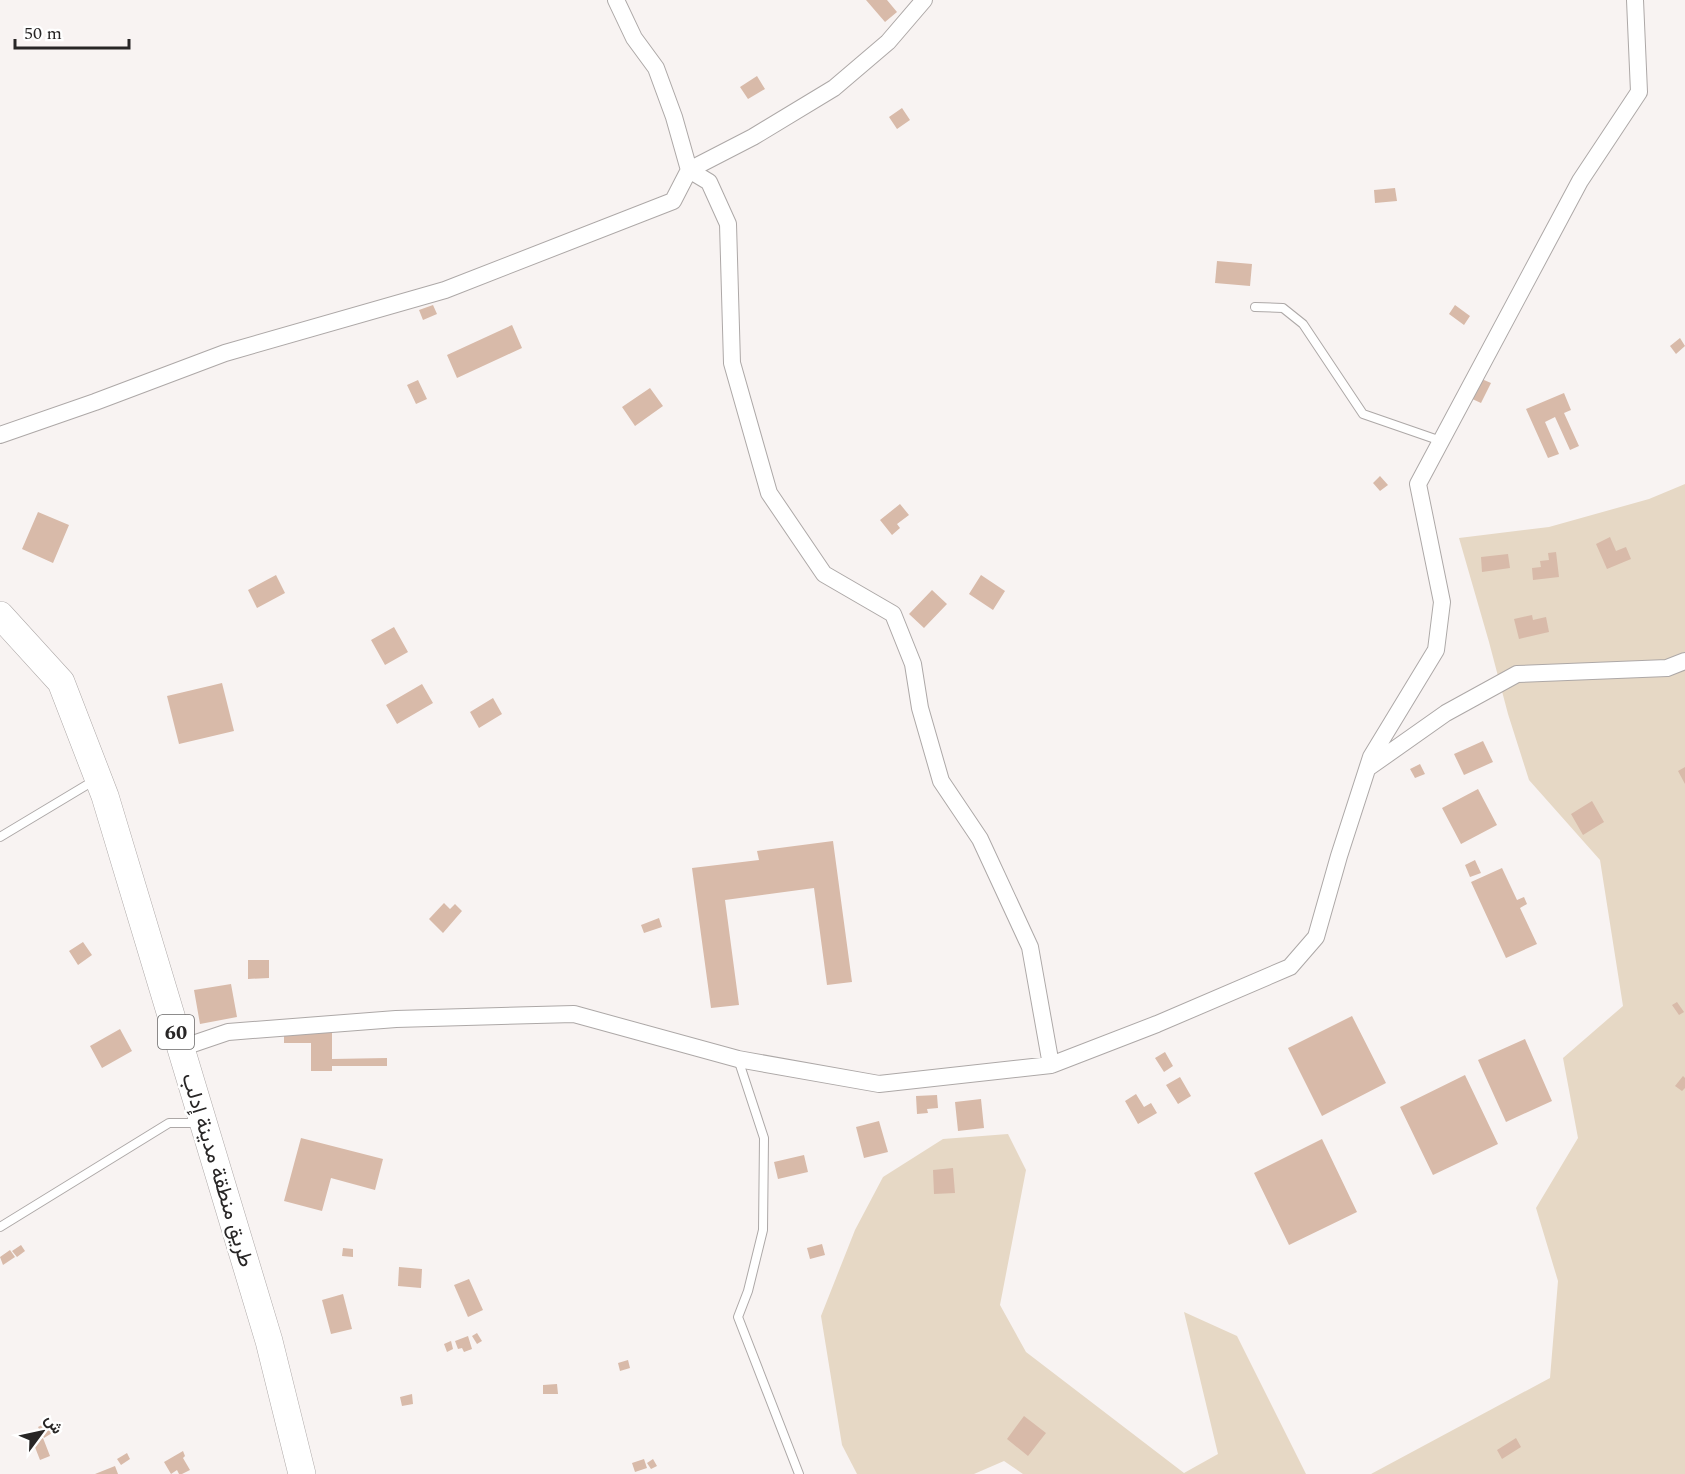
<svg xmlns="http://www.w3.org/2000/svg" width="1685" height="1474" viewBox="0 0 1685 1474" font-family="Spectral,Vazirmatn,serif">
<rect width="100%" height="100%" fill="#f8f3f2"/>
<path fill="#e6d8c5" d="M1685,484v990h-314l179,-96 8,-97 -22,-73 42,-70 -15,-80 60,-52 -23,-146 -71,-80 -21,-66 -19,-72 -30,-104 90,-11 100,-28z
M1008,1134l18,36 -26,135 26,47 158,121 34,-19 -34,-142 53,24 69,138h-283l-19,-13 -30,13h-117l-15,-29 -21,-129 34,-86 28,-53 60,-38z"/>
<path fill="#d8baa9" d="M866,0h21l10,12 -12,10z
M757,76l8,13 -17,10 -8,-12z
M902,108l8,12 -13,9 -8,-12z
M1395,188l2,13 -22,2 -1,-13z
M1217,261l35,3 -2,22 -35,-3z
M433,305l4,9 -14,6 -4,-10z
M1455,305l15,11 -6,9 -15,-11z
M512,325l10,23 -65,30 -10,-23z
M1680,338l5,8 -9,8 -6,-8z
M1477,377l14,6 -10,20 -13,-6z
M418,380l9,19 -11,5 -9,-19z
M650,388l13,18 -28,20 -13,-19z
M1564,393l7,17 -7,3 15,33 -9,4 -15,-33 -10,5 14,32 -11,4 -22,-49z
M1380,476l8,9 -8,6 -7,-8z
M900,504l9,11 -12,9 3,4 -8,7 -12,-15z
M38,512l31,13 -16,38 -31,-14z
M1610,537l6,14 10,-4 5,12 -24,10 -11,-25z
M1556,552l3,25 -26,3 -1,-12 9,-1 -1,-6 9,-1 -1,-7z
M1508,554l2,14 -28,4 -1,-15z
M276,575l9,18 -28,15 -9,-18z
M981,575l24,16 -12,19 -24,-16z
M932,590l15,14 -23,24 -15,-14z
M1532,615l1,5 13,-3 3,15 -30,7 -5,-20z
M394,627l14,25 -23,13 -14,-25z
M222,683l12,48 -55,13 -12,-48z
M422,684l11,19 -36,21 -11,-19z
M493,698l9,16 -23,14 -9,-16z
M1483,741l10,21 -29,13 -10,-21z
M1420,764l5,10 -10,4 -5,-9z
M1685,767v17l-7,-13z
M1478,789l19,36 -36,19 -19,-36z
M1592,801l12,21 -21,13 -12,-21z
M833,841l19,141 -25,3 -13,-97 -89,12 14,105 -28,3 -19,-140 67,-8 -2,-9z
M1475,860l6,13 -11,4 -5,-12z
M1502,868l15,32 7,-3 3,7 -7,4 17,36 -31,14 -35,-76z
M444,903l6,6 5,-5 7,7 -19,22 -14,-14z
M659,918l3,9 -18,6 -3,-8z
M83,942l9,13 -14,10 -9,-14z
M248,960h21v18l-21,1z
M231,984l6,33 -37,7 -6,-34z
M1677,1002l7,10 -5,3 -7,-10z
M1352,1016l34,67 -64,33 -34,-68z
M120,1029l12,22 -30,17 -12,-22z
M284,1031h48v28l55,-1v8h-55v5h-21v-28h-27z
M1525,1039l27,62 -46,21 -28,-62z
M1165,1052l8,14 -9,6 -9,-14z
M1465,1075l33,69 -65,31 -33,-68z
M1683,1076l2,2v10l-3,3 -7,-5z
M1180,1077l11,19 -13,8 -12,-19z
M1136,1094l8,13 7,-4 6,10 -19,11 -13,-23z
M937,1095l1,13 -11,1 1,4 -11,1 -1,-18z
M981,1099l3,29 -26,3 -3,-29z
M879,1121l9,31 -24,6 -8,-31z
M301,1138l82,21 -8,31 -44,-12 -9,33 -38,-10z
M1322,1139l35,73 -68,33 -35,-72z
M804,1155l4,17 -30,7 -4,-17z
M953,1168l2,25 -21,1 -1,-24z
M822,1244l3,11 -15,4 -3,-11z
M21,1245l4,6 -8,6 -5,-6z
M343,1248l10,1v8l-11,-1z
M10,1250l5,7 -12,8 -3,-8z
M399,1267l23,2 -1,19 -23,-2z
M469,1279l14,31 -15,7 -14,-32z
M343,1294l9,35 -21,5 -9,-34z
M477,1333l5,8 -5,3 -5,-8z
M468,1336l4,13 -8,3 -2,-4 -4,1 -3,-8z
M451,1341l2,8 -6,3 -3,-8z
M628,1360l2,8 -10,3 -2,-8z
M557,1384l1,10h-15v-9z
M412,1394l1,10 -11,2 -2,-9z
M1024,1416l22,17 -18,23 -21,-17z
M46,1423l6,10 -8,5 -6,-11z
M43,1438l7,18 -10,4 -7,-18z
M1516,1438l5,9 -19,12 -5,-9z
M183,1451l2,5 -2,2 7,12 -8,4h-3l-2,-4 -6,4 -7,-12z
M127,1453l3,6 -9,6 -4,-6z
M644,1459l3,9 -12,4 -3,-9z
M653,1459l4,7 -6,3 -4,-6z
M115,1466l3,8h-23z"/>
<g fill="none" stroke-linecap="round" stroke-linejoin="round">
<defs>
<path id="service" d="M1255,307l28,1 20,16 60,90 78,27
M0,837l95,-57
M738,1059l26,79 -1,92 -15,61 -10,26 61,157
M0,1227l169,-104h31"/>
<path id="minor" d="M616,0l18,38 22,30 18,49 15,53 20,12 19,42 4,139 37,130 55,81 69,40 20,50 7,44 21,73 39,58 50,108 21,118
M0,435l95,-33 130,-49 220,-63 228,-89 16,-31 64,-33 81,-49 54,-46 36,-42
M1368,768l78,-55 71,-39 150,-6 18,-7
M181,1048l47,-16 168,-13 178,-5 164,45 141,25 172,-19 106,-41 133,-57 26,-30 23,-81 32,-99 65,-107 6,-48 -24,-118 162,-303 59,-89 -4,-92"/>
<path id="primary" d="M0,615l61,67 44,114 164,545 33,133"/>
</defs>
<use href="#service" stroke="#ada8a7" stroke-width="10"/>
<use href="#minor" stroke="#ada8a7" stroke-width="18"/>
<use href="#primary" stroke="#ada8a7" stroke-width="28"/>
<use href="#service" stroke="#fff" stroke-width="8"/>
<use href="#minor" stroke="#fff" stroke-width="16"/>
<use href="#primary" stroke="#fff" stroke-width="27"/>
</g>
<g text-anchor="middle" stroke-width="5" stroke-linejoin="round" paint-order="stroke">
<rect fill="#fff" stroke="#686767" stroke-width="1.5" x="158" y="1015" width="36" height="34" rx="4.5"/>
<g font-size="20" font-weight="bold" fill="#282626">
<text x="176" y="1039">60</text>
</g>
<g font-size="21" fill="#282626" stroke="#fff">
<text transform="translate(218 1170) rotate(73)" y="7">طريق منطقة مدينة إدلب</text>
</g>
</g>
<g transform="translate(42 1432) rotate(57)" stroke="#ffffff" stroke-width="4.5" paint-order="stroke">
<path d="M0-4.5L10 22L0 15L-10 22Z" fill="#282626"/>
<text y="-9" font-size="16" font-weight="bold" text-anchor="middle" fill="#282626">ش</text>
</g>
<path d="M15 39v9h114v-9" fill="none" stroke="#282626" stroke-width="3"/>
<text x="24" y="39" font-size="18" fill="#282626" stroke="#ffffff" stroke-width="4.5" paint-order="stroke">50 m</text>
</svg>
